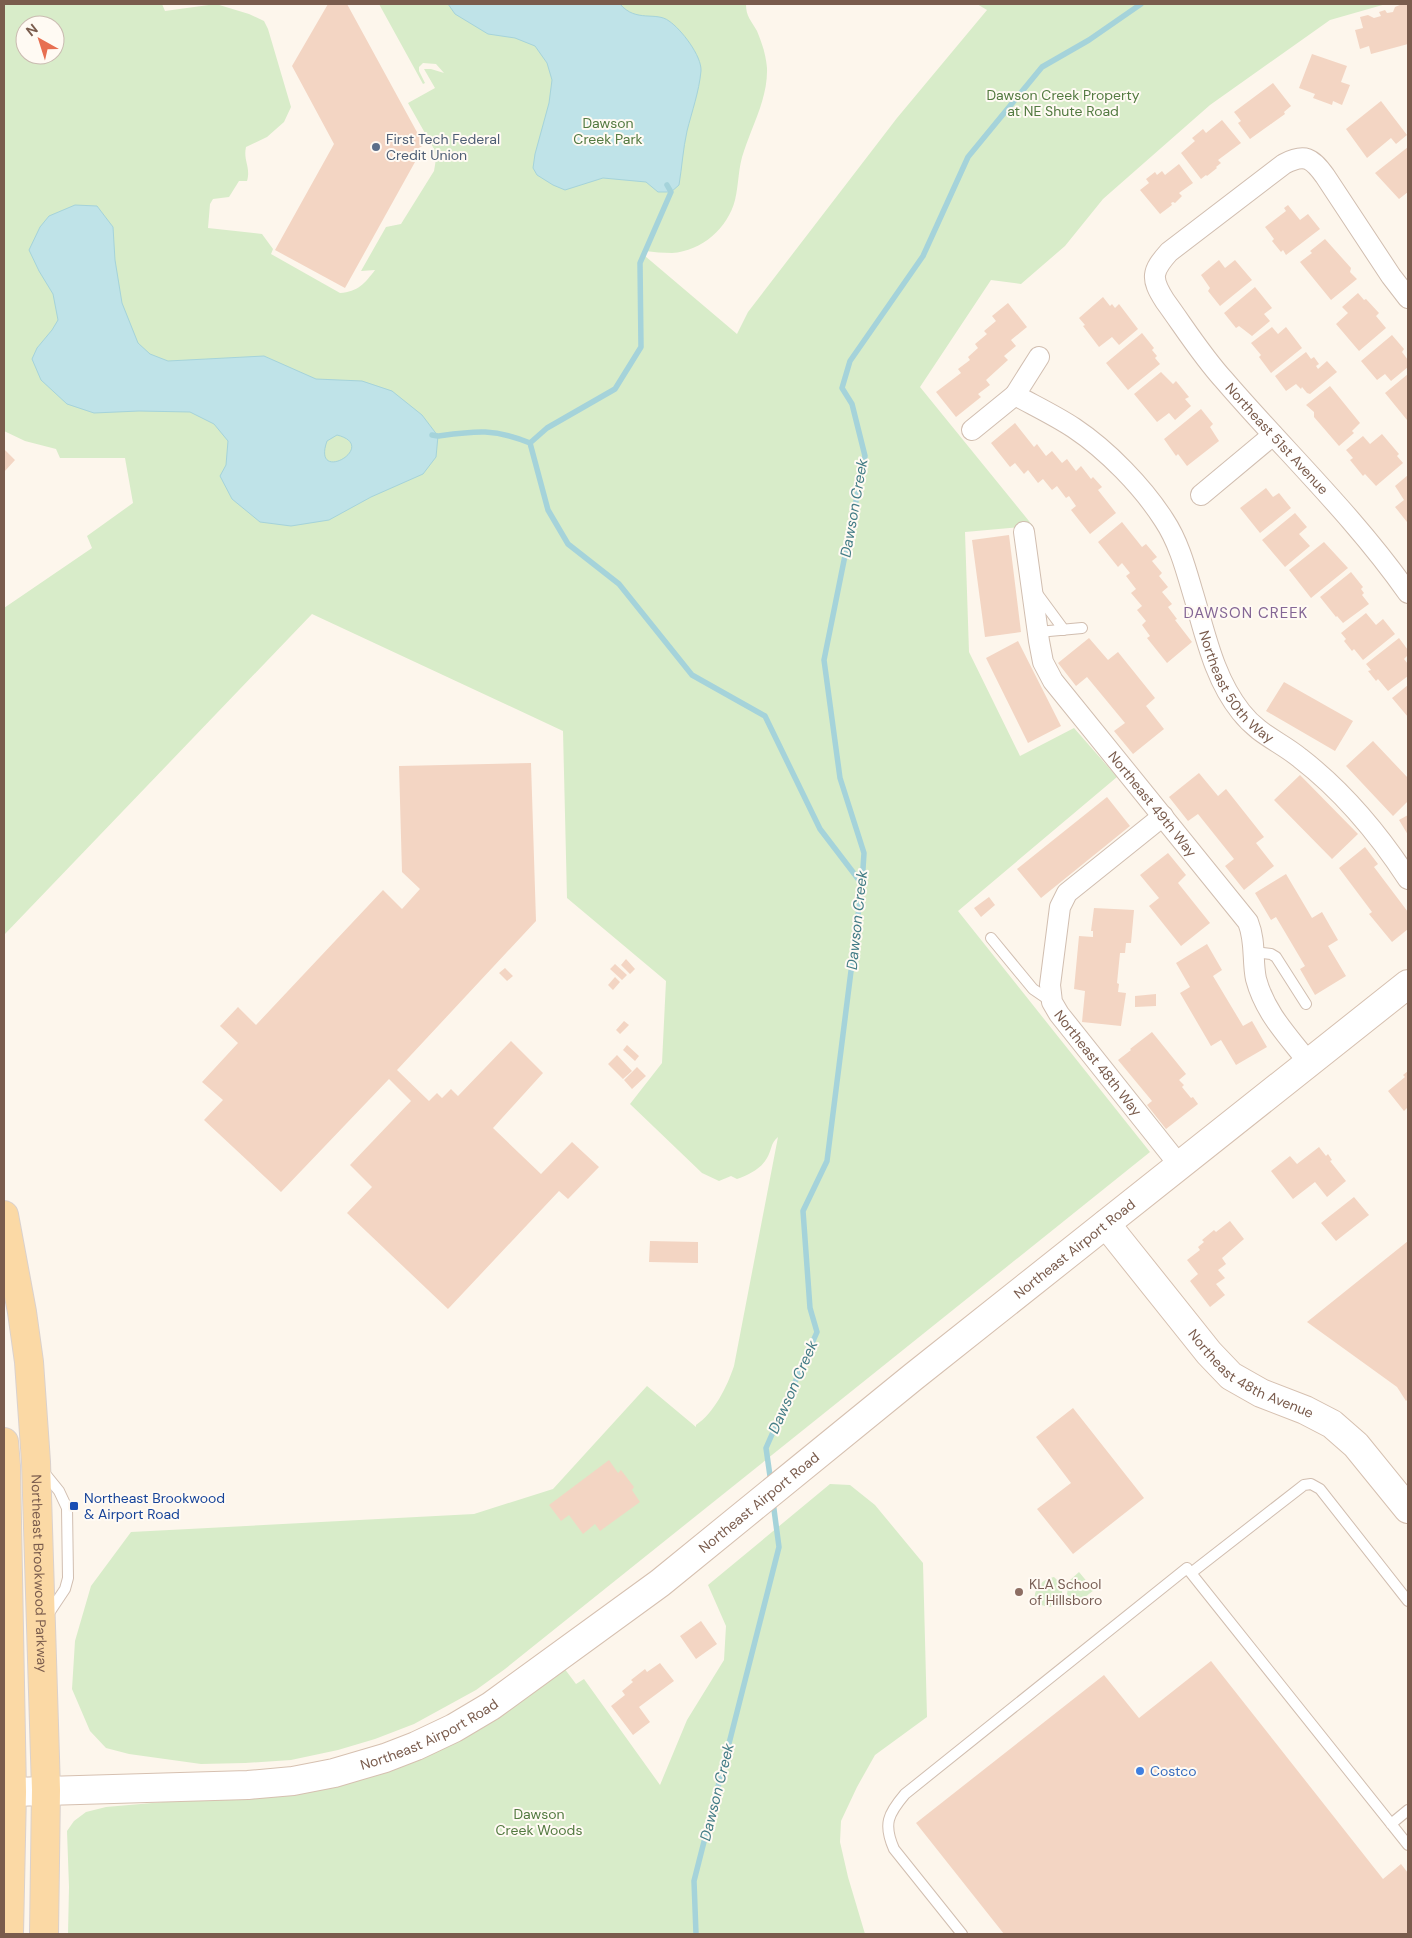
<svg xmlns="http://www.w3.org/2000/svg" width="1412" height="1938" viewBox="0 0 1412 1938" font-family="'DM Sans',sans-serif">
<rect width="100%" height="100%" fill="#fdf6ec"/>
<path fill="#d8ecc9" fill-rule="evenodd" d="M4,4h158l3,7 51,-7 33,10 15,7 4,8 23,78 -7,15 -17,15 -21,10c-3,14 5,20 1,34h-8l-10,16 -16,2 -3,5 -2,24 54,6 11,15 -2,5 69,39c18,-1 25,-10 35,-23l-14,1 25,-44 15,-3 33,-53 2,-12 -2,-10 -26,-46 27,-15 -11,-19h7l13,4 -8,-9 -13,-1 -4,4v4l6,12 -2,1 -44,-80h367c0,13 5,16 11,27 5,12 9,24 10,37 1,29 -14,56 -23,83 -6,16 -5,33 -9,49 -7,28 -33,51 -63,53 -9,0 -18,-1 -27,-2v5l92,78 11,-22 149,-194 90,-108 -10,-6h409l-56,16 -120,85 -107,94 -38,47 -44,38 -30,-4 -71,107 113,139 -68,6 4,120 51,104 54,-28 43,49 -159,134 192,241 -645,517 -29,21 -62,34 -39,15 -37,11 -47,10 -46,3 -44,1 -72,-10 -23,-6 -16,-17 -18,-42 3,-48 16,-55 40,-54 343,-18 79,-25 94,-103 49,41v-2c18,-12 31,-38 38,-59l44,-229c-8,7 -6,13 -11,21 -6,11 -19,17 -30,21l-6,-3 -12,5 -17,-8 -72,-69 32,-41 4,-82 -99,-83 -4,-167 -251,-117 -308,321v-327l88,-60 -5,-12 46,-33 -8,-45h-65l-4,-9 -31,-8 -21,-10zM25,25h30v30h-30z
M830,1484l20,1 25,20 48,58 4,154 -52,38 -18,32 -16,34 -1,21 8,35 17,57h-797l1,-47 -2,-56 7,-10 12,-9 20,-5 185,-16 50,-7 37,-9 45,-17 141,-90 12,16 8,-5 76,106 27,-65 37,-60 2,-34 -18,-41z
M1079,1572l15,18 -19,15 -8,-11 2,-13z
M1054,1577c11,9 12,25 -4,30l-14,-3c-5,-13 5,-25 18,-27z"/>
<path fill="#bfe3e8" stroke="#a5d3da" fill-rule="evenodd" d="M448,4h172c16,19 36,7 49,17 12,8 33,35 32,50 -2,21 -9,40 -14,60 -4,18 -5,36 -8,54l-8,7h-13l-12,-10 -43,-4 -38,12 -12,-5 -16,-10 -4,-7 2,-14 14,-51 3,-23 -5,-17 -12,-17 -20,-8 -27,-4 -33,-20z
M75,205l22,1 16,21 2,33 7,43 16,40 12,11 18,7 96,-5 52,23 46,2 30,10 30,24 16,21 -2,21 -13,17 -52,23 -42,23 -38,6 -31,-4 -28,-23 -12,-23 6,-11 2,-24 -14,-17 -24,-12 -51,-1 -45,2 -27,-9 -26,-24 -9,-21 5,-11 15,-18 6,-10 -5,-26 -14,-23 -10,-21 11,-23 9,-11zM337,435c44,11 -26,51 -10,6z"/>
<g fill="none" stroke-linecap="round" stroke-linejoin="round">
<path stroke="#a5d3da" stroke-width="5.5" d="M432,435l6,1c37,-5 56,-8 92,7
M530,443l18,67 20,34 51,40 73,91 73,41 55,113 42,55
M530,443l17,-15 68,-39 26,-42 -1,-84 31,-71 -4,-7
M771,1483l-5,-35 51,-116 -7,-24 -7,-97 24,-50 35,-277 2,-31 -24,-75 -16,-118 41,-204 -13,-52 -10,-16 8,-27 73,-105 45,-99 74,-90 47,-27 52,-36
M696,1934l-2,-53 85,-334 -6,-45"/>
</g>
<path fill="#f3d5c3" d="M328,4h19l77,141 -19,11 10,6 -70,126 -70,-38 59,-106 -42,-78z
M1402,4h6v40l-37,10 -2,-8 -9,3 -5,-19 8,-2 -3,-11 8,-2 6,3 7,-2 -2,-4 6,-2 2,3 6,-1 2,-5z
M1312,54l35,12 -6,16 9,3 -8,20 -9,-4 -1,4 -19,-7 2,-4 -16,-6z
M1273,83l18,23 -7,6 1,2 -35,25 -12,-16 3,-2 -7,-9z
M1381,101l26,34 -11,9 -5,-6 -24,20 -21,-29z
M1222,120l19,23 -23,17 3,3 -5,4 1,1 -10,8 -1,-1 -5,4 -20,-26 14,-12 -3,-3 11,-9 3,4z
M1408,147v45l-9,7 -24,-26z
M1179,164l14,19 -14,10 3,3 -7,7 -2,-1 -2,1 1,2 -12,9 -20,-24 9,-7 -3,-4 9,-7 2,3 5,-4 3,4z
M1288,205l12,15 8,-6 12,15 -34,26 -3,-5 -2,2 -9,-11 2,-2 -9,-12 21,-16 -2,-3z
M1325,239l26,29 -1,4 7,7 -26,21 -31,-38 12,-9 -2,-2z
M1219,260l6,8 10,-8 17,20 -32,26 -12,-15 2,-3 -9,-13z
M1255,287l17,21 -8,6 6,7 -18,15 -13,-10 -3,2 -12,-15z
M1358,293l6,7 2,-1 13,14 -3,3 10,12 -27,23 -23,-27 12,-11 -6,-6z
M1103,297l7,9 2,-2 3,4 4,-4 19,25 -19,16 -7,-8 -13,10 -16,-21 2,-1 -6,-7z
M1008,303l19,24 -16,13 5,6 -12,10 4,4 -22,20 4,5 -12,9 3,3 -25,20 -20,-25 25,-19 -3,-4 12,-9 -2,-3 10,-9 -3,-4 12,-10 -3,-3 12,-10 -4,-5z
M1272,327l6,7 8,-7 16,21 -31,25 -12,-16 2,-2 -10,-12z
M1142,333l12,15 -2,2 5,6 -2,2 5,6 -32,26 -22,-27z
M1392,335l12,14 -2,3 6,8v7l-17,14 -6,-7 -8,6 -16,-19z
M1306,352l5,7 3,-2 5,7 -3,2 2,3 9,-8 10,11 -27,22 -3,-1 -5,-6 -1,2 -5,-5 -10,7 -11,-15z
M1161,372l12,12 3,-3 13,16 -4,2 6,7 -16,14 -6,-7 -12,9 -23,-28z
M1408,374v45l-1,1 -22,-27z
M1330,386l30,37 -8,8 2,2 -15,13 -25,-29v-5l-8,-7z
M1201,409l12,15 -3,3 9,14 -32,25 -9,-12 -2,2 -12,-17z
M1015,423l19,24 3,-3 9,12 6,-5 10,12 5,-4 9,12 5,-5 10,13 2,-2 9,10 -4,3 18,23 -26,21 -19,-24 5,-4 -7,-10 -3,2 -9,-12 -5,4 -9,-11 -5,4 -10,-13 -4,4 -9,-11 -5,4 -19,-24z
M1382,434l17,20 -2,2 6,7 -27,23 -11,-12 -2,2 -13,-16 3,-2 -7,-8 17,-14 7,8z
M4,449l11,11 -11,12z
M1408,475v46l-1,1 -12,-15 9,-7 -9,-14z
M1266,488l7,9 6,-4 12,15 -31,25 -20,-25z
M1295,513l12,14 -8,7 11,12 -25,21 -23,-27z
M1122,522l20,25 4,-3 11,13 -5,4 10,12 -3,3 9,11 -6,5 10,12 -4,3 9,12 -2,1 17,22 -25,21 -20,-25 3,-2 -8,-11 4,-4 -9,-11 5,-4 -11,-13 5,-4 -10,-13 4,-3 -8,-10 -4,4 -20,-25z
M1009,535l12,97 -36,5 -13,-97z
M1324,542l24,26 -37,30 -22,-28z
M1351,572l12,15 -2,2 3,4 -2,2 7,9 -26,19 -6,-7 -1,1 -16,-20z
M1366,613l10,12 7,-6 12,15 -32,26 -9,-11 -2,2 -8,-10 2,-2 -5,-6z
M1089,638l19,22 10,-8 37,46 -9,8 18,23 -31,25 -19,-23 11,-8 -38,-46 -11,9 -18,-23z
M1399,638l9,12v5l-4,4 4,5v12l-20,15 -10,-12 -2,2 -8,-10 3,-1 -5,-6z
M1018,641l43,85 -33,17 -42,-85z
M1284,682l69,39 -18,30 -69,-40z
M1408,685v32l-16,-19z
M1373,741l35,37v23l-15,15 -47,-50z
M531,763l5,158 -139,149 32,31 8,-8 5,5 9,-9 7,7 53,-55 32,32 -50,55 48,46 31,-32 27,25 -31,32 -9,-8 -111,118 -101,-96 25,-26 -22,-22 61,-64 -22,-22 -108,113 -77,-72 19,-20 -21,-18 36,-39 -18,-17 18,-19 18,18 127,-135 19,19 18,-20 -18,-17 -3,-106z
M1199,773l19,23 8,-7 38,48 -8,6 18,23 -30,24 -19,-24 9,-7 -36,-45 -10,7 -19,-24z
M1300,775l58,59 -26,25 -58,-59z
M1107,797l23,29 -89,72 -24,-29z
M1408,815v20l-9,-15z
M1365,847l13,17 -4,3 34,45v17l-16,13 -23,-28 3,-2 -33,-44z
M1168,853l18,22 -8,8 32,40 -29,23 -32,-40 10,-8 -19,-23z
M1286,874l26,44 10,-6 16,28 -10,6 18,30 -31,19 -15,-26 5,-3 -29,-49 -5,3 -16,-27z
M989,897l6,8 -14,12 -7,-9z
M1094,908l40,2 -3,33h-5l-1,10h-5l-3,30 2,1 -1,8 8,1 -5,33 -39,-4 3,-31 -11,-2 5,-53 14,1v-6h-2z
M1207,944l15,26 -9,6 30,50 9,-5 15,26 -31,18 -15,-25 -10,6 -31,-53 10,-6 -14,-24z
M626,959l9,10 -5,5 -9,-9z
M615,964l12,11 -5,5 -12,-11z
M505,968l8,8 -6,5 -8,-8z
M615,977l5,5 -7,8 -5,-5z
M1156,994v12l-21,1v-11z
M624,1021l5,4 -9,9 -4,-4z
M1152,1032l34,42 -7,6 5,5 -2,2 9,11 2,-1 5,7 -32,25 -19,-24 5,-4 -34,-41 13,-10 -1,-1z
M627,1045l12,11 -4,5 -12,-11z
M617,1055l15,16 -9,8 -15,-15z
M637,1067l9,9 -14,13 -8,-9z
M1408,1071v36l-4,4 -16,-20 17,-14 -2,-2z
M1319,1147l7,9 2,-2 4,6 -2,1 16,20 -19,16 -12,-15 -22,17 -22,-28 19,-15 7,8z
M1354,1197l15,18 -33,26 -15,-18z
M1230,1221l14,18 -22,19 4,6 -8,6 7,8 -9,6 9,11 -15,12 -20,-26 8,-7 -11,-14 13,-10 -2,-3 6,-5 -2,-2 12,-10 2,2z
M650,1241l48,1v21l-49,-1z
M1408,1241v158l-2,2 -9,-14 -90,-65z
M1073,1408l71,90 -71,56 -36,-45 34,-26 -35,-46z
M609,1460l9,13 3,-3 13,17 -2,3 8,12 -40,29 -5,-7 -12,10 -14,-19 -8,6 -12,-16z
M701,1621l16,23 -21,15 -16,-23z
M1211,1661l172,218 18,-15 7,9v61h-404l-88,-111 188,-148 35,43z
M660,1663l14,18 -35,26 11,15 -17,13 -22,-29 14,-11 -3,-4 11,-9 -2,-2 14,-11 2,3z"/>
<g fill="none" stroke-linecap="round" stroke-linejoin="round">
<defs>
<path id="lane" d="M1036,592l28,38
M1038,632l44,-4
M991,938l42,51 19,13
M1254,952l17,2 5,3 30,47
M42,1470l17,21 8,17 1,70 -3,11 -18,27
M1191,1573l113,-88 7,-1 9,5 88,112
M1391,1824l17,-14
M962,1934l-68,-85c-11,-25 -6,-35 11,-55l282,-226 221,277"/>
<g id="street">
<path id="s1" d="M1408,298l-17,-22 -66,-100c-13,-18 -20,-23 -41,-12l-115,88c-17,19 -19,26 -4,49 19,26 37,55 59,79 61,71 130,136 184,213"/>
<path id="s2" d="M1039,357l-24,38c20,11 41,21 59,33 33,22 69,59 90,92 14,21 21,46 28,70 13,42 21,87 49,122 18,23 38,29 59,46 44,34 78,75 108,121"/>
<path d="M972,430l43,-35"/>
<path d="M1201,495l72,-60"/>
<path id="s3" d="M1024,532l15,109 4,21 10,19 195,241c8,20 4,38 8,57 9,34 32,57 53,84"/>
<path id="s4" d="M1163,816l-96,77 -7,14 -10,78 2,17 7,12 121,152"/>
</g>
<g id="secondary">
<path id="s5" d="M1106,1224l103,129 22,23 30,17 44,17 27,14 24,21 52,64"/>
<path id="s6" d="M12,1792l236,-7 45,-4 41,-8 51,-15 31,-12 38,-18 37,-22 169,-123 253,-206 495,-393"/>
</g>
<g id="primary">
<path id="s7" d="M4,1215l18,97 7,50 7,100 10,328 -2,144"/>
<path d="M4,1442l2,24 6,326 -3,142"/>
</g>
</defs>
<use href="#lane" stroke="#d1beb0" stroke-width="12"/>
<use href="#street" stroke="#d1beb0" stroke-width="22"/>
<use href="#secondary" stroke="#d6c0b0" stroke-width="30"/>
<use href="#primary" stroke="#dad1cd" stroke-width="30"/>
<use href="#lane" stroke="#fff" stroke-width="10"/>
<use href="#street" stroke="#fff" stroke-width="20"/>
<use href="#secondary" stroke="#fff" stroke-width="28"/>
<use href="#primary" stroke="#fbd9a5" stroke-width="28"/>
</g>
<circle fill="#5c6f8a" stroke="#fffaf3" stroke-width="2" cx="376" cy="147" r="5"/>
<rect fill="#1a4fb4" stroke="#fffaf3" stroke-width="2" x="69" y="1501" width="10" height="10" rx="2.5"/>
<circle fill="#8d6e63" stroke="#fffaf3" stroke-width="2" cx="1019" cy="1592" r="5"/>
<circle fill="#3f7fe0" stroke="#fffaf3" stroke-width="2" cx="1140" cy="1771" r="5"/>
<g text-anchor="middle" stroke-width="4" stroke-linejoin="round" paint-order="stroke">
<g font-size="14" fill="#537a41" stroke="#fffaf3">
<text x="1063" y="100">Dawson Creek Property<tspan x="1063" dy="16">at NE Shute Road</tspan></text>
<text x="608" y="128">Dawson<tspan x="608" dy="16">Creek Park</tspan></text>
<text x="539" y="1819">Dawson<tspan x="539" dy="16">Creek Woods</tspan></text>
</g>
<g font-size="14" fill="#4e5e75" stroke="#fffaf3" text-anchor="start">
<text x="386" y="144">First Tech Federal<tspan x="386" dy="16">Credit Union</tspan></text>
</g>
<g font-size="14" fill="#7a5c4d" stroke="#fffaf3">
<text dy="5" stroke="none"><textPath href="#s1" startOffset="575">Northeast 51st Avenue</textPath></text>
<text dy="5" stroke="none"><textPath href="#s2" startOffset="426">Northeast 50th Way</textPath></text>
<text dy="5" stroke="none"><textPath href="#s3" startOffset="311">Northeast 49th Way</textPath></text>
<text dy="5" stroke="none"><textPath href="#s4" startOffset="311">Northeast 48th Way</textPath></text>
<text dy="5" stroke="none"><textPath href="#s6" startOffset="1236">Northeast Airport Road</textPath></text>
<text dy="5" stroke="none"><textPath href="#s5" startOffset="212">Northeast 48th Avenue</textPath></text>
<text dy="5" stroke="none"><textPath href="#s6" startOffset="831">Northeast Airport Road</textPath></text>
<text dy="5" stroke="none"><textPath href="#s7" startOffset="361">Northeast Brookwood Parkway</textPath></text>
<text dy="5" stroke="none"><textPath href="#s6" startOffset="426">Northeast Airport Road</textPath></text>
</g>
<g font-size="14" fill="#164399" stroke="#fffaf3" text-anchor="start">
<text x="84" y="1503">Northeast Brookwood<tspan x="84" dy="16">&amp; Airport Road</tspan></text>
</g>
<g font-size="14" fill="#785e54" stroke="#fffaf3" text-anchor="start">
<text x="1029" y="1589">KLA School<tspan x="1029" dy="16">of Hillsboro</tspan></text>
</g>
<g font-size="14" fill="#366cbe" stroke="#fffaf3" text-anchor="start">
<text x="1150" y="1776">Costco</text>
</g>
<g font-size="15" font-style="italic" fill="#437c86" stroke="#fffaf3">
<text transform="translate(854 508) rotate(-80)" y="5">Dawson Creek</text>
<text transform="translate(857 920) rotate(-84)" y="5">Dawson Creek</text>
<text transform="translate(793 1387) rotate(-66)" y="5">Dawson Creek</text>
<text transform="translate(717 1792) rotate(-76)" y="5">Dawson Creek</text>
</g>
<g font-size="15" letter-spacing="1" fill="#846695" stroke="#fffaf3">
<text x="1246" y="618">DAWSON CREEK</text>
</g>
</g>
<rect width="1412" height="1938" fill="none" stroke="#7a5c4d" stroke-width="10"/>
<g transform="translate(40 40) rotate(321)"><circle r="24" fill="#fffaf3" stroke="#cabbb1"/>
<path d="M0-4L9 19L0 12L-9 19Z" fill="#e76f51"/>
<text y="-8" font-size="14" font-weight="bold" text-anchor="middle" fill="#7a5c4d">N</text>
</g>
</svg>
